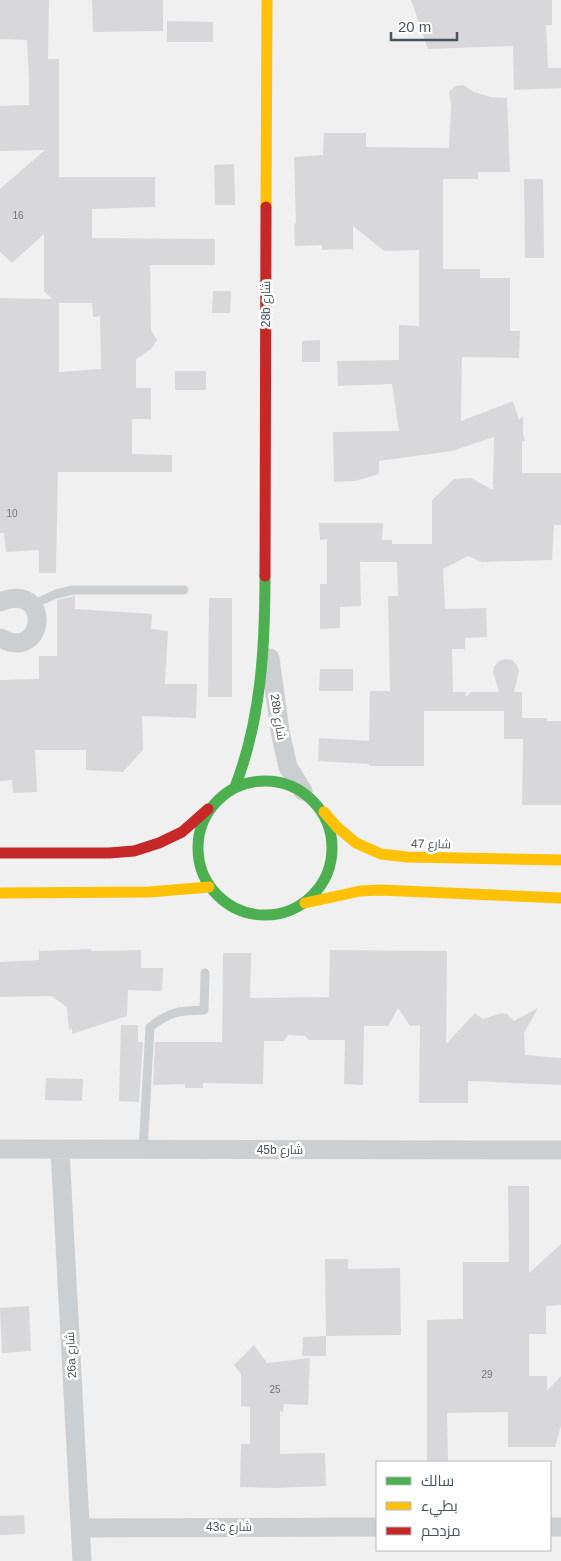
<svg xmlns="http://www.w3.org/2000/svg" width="561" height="1561" viewBox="0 0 561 1561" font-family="Helvetica,Cairo,sans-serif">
<rect width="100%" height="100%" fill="#f1f0f0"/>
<path fill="#d8d8da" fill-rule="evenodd" d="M0,0h49l-1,59h11v118h96v30l-63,2v29l123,1v26h-65l1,65 6,10 -6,9 -15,10v29h15v31h-19v35l40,1v17h-114l-2,101h-17v-23l-33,2 -2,-19h-4v-235l52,1 -8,-8v-57l-32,29 -12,-11v-63l45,-39 -45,1v-45l29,-1v-26l-2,-39 -27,-1zM59,303h33l1,14 7,-1 1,53 -42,3z
M92,0h71v31l-70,1z
M411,0h141v25h-6l2,43h13v20l-47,2 -1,-44 -85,3z
M167,21l46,1v20h-46z
M463,85l11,7 16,5 17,1 3,74h-32v7h-35v90h37v9h30v53h10l-1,27 -57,-1 -1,64 52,-20 6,19 4,-4v18l2,7h-3v32h39v52h-7l-2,35 -70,2 -14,-6 -25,13 2,40 41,-1 1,29 -22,1v11h-13l1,43h13v5l5,-5h28l-6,-20 1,-6 5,-5 6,-2 7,1 5,5 2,6 -5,21h8v26h25v3h14v84h-39l1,-66h-19v-28h-80v55h-55v-2l-51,-3 1,-23 50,3 1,-50h20l-2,-95h10l-1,-34h-37l1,44 -21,1v21l-20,1v-45h7v-45l-7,1 -1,-17h64l-1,17h10v4h40v-44l22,-21 17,-1 22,12 1,-53 -42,14 -73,10v13l-24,7 -21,1 -1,-50 66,-1 -7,-47 -54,2 -1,-25 62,-1v-35l20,1v-76l-35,1 -31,-25v23l-31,1v-5l-27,1 -1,-22 2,-1 -2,-66 29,-2 1,-22h42v14l83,1 2,-43 -2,-13 6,-6z
M234,164l1,41h-20l-1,-40z
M524,179h19l1,79h-19z
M213,291h18l-1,22h-18z
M320,340v22h-18v-21z
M175,371h31v19h-31z
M75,596v13l77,5 -1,15 17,2 -3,53h32l-1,34 -54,-2 1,34 -20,22 -37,-2v-20h-51l2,42 -24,1 -1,-13 -12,1v-101l39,-1v-23h18v-56z
M209,598h23v99h-24z
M320,669h33v22h-34z
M91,949v2l50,-1v18h22l-1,23 -34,-1 -1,26 -55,18v-6l-3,2 -2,-23 -16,-11 -51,1v-35l39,-2v-9z
M330,950l117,1 -1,93 29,-31 8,6 19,-6 5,1 7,7 24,-13 -14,25 1,22 36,3v27l-93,-4v22h-49l1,-78 -10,1 -12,-18 -10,18h-24l-1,59 -19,-1 1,-44h-36l-4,-4 -17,-1 -4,6h-20l-1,43 -60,-1v5h-18v-4l-32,1 2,-43h67l1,-89h28l-1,45 79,-1z
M121,1025h17v17h5l-4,60 -20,-1z
M46,1078l37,1 -1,22 -37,-1z
M508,1186h21v87l32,-29v61l-15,1v28h-17v42h18v15l14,-15v50l-6,21h-47v-35l-61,1 1,49h-21v-142l36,-1v-57h46z
M325,1259h23v10l52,-1 1,67 -75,1z
M29,1306l2,45 -29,2 -2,-45z
M326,1336v20h-24l1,-19z
M254,1345l13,18 43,-5 -2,47 -24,-1 -1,8 -3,-1v43l45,-1 1,33 -51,2 -35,-1 1,-43h9v-37l-9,-1v-32l-7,-9z
M24,1515l1,19 -25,1v-19z"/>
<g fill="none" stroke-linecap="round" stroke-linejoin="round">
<path stroke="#cccfd1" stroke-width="9" d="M32,605l24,-11 17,-4h111
M143,1150l7,-123c21,-16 28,-16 54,-17l1,-37"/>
<path stroke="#cccfd1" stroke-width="19" d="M0,602c52,-22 47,61 0,36
M270,658l10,73 8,36 15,24
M0,1149l561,1
M60,1150l22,411
M550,1527h11
M80,1528l297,-1"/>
<path stroke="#4caf50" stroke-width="11" d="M198 848a67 67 0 1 1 134 0a67 67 0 1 1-134 0Z
M235,787c26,-67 30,-139 30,-211"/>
<path stroke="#ffc107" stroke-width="11" d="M266,207l1,-207
M324,812l13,15 19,16 25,11 26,3 154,3
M0,893l149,-1 60,-5
M305,903l55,-12 20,-1 181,8"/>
<path stroke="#c62828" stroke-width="11" d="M265,576l1,-369
M0,853h109l25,-2 25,-8 23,-11 26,-23"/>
</g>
<g text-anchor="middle" stroke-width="5" stroke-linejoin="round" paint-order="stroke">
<g font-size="10" fill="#6d767e">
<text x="18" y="219">16</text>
<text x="12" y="517">10</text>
<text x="487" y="1378">29</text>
<text x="275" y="1393">25</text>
</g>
<g font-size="12" fill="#47535d" stroke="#fff">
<text transform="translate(266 304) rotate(-90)" y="4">28b شارع</text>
<text transform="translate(278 717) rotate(81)" y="4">28b شارع</text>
<text transform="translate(431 844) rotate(1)" y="4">شارع 47</text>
<text x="280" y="1154">45b شارع</text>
<text transform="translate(71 1355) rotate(-93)" y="4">26a شارع</text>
<text x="229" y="1531">43c شارع</text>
</g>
</g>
<rect x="376" y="1461" width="175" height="90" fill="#ffffff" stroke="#b5babe"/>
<rect x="386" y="1477" width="25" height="8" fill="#4caf50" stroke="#b5babe"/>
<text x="421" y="1486" font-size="15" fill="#47535d">سالك</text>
<rect x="386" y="1502" width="25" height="8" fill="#ffc107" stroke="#b5babe"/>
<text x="421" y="1511" font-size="15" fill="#47535d">بطيء</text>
<rect x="386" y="1527" width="25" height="8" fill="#c62828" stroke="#b5babe"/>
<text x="421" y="1536" font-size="15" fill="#47535d">مزدحم</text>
<path d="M391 32v8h66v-8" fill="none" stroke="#47535d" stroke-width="2.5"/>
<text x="398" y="32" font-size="15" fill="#47535d" stroke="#ffffff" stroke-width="4" paint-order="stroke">20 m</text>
</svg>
